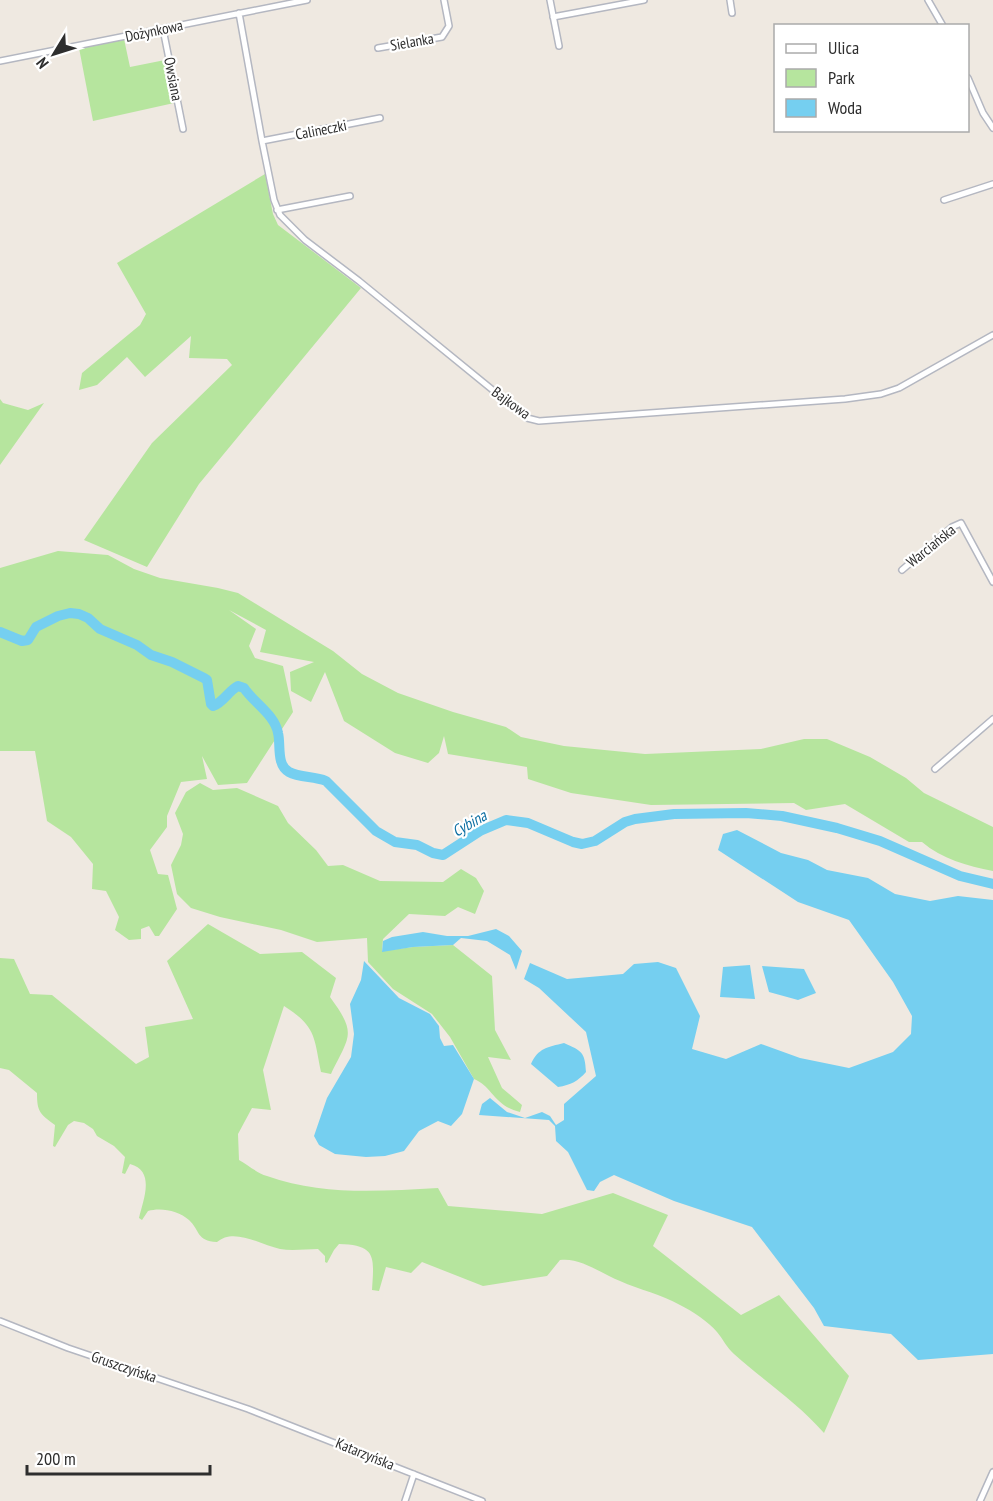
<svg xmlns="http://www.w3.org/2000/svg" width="993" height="1501" viewBox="0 0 993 1501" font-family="'PT Sans Narrow',sans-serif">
<rect width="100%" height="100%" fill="#efe9e1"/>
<path fill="#b6e59e" d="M124,39l6,28 35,-7 9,43 -81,18 -14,-73z
M265,174l8,40 5,11 83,63 -162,196 -52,83 -63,-27 68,-97 80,-78 -5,-6 -38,-1 2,-22 -46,41 -18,-20 -30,28 -18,5 3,-17 58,-48 6,-11 -29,-51z
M0,399l3,4 25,7 16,-7 -44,62z
M58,551l50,4 26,14 26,9 58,10 20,5 95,58 29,23 36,19 55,19 53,15 15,10 43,9 81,8 116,-5 43,-10h23l43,18 36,21 18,15 69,34v44c-26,-5 -51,-12 -71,-29h-13l-64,-38 -39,6 -12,-7 -143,2 -80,-12 -43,-14 -1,-12 -79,-13 -4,-18 -5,17 -11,10 -33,-10 -51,-32 -19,-49 -14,30 -20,-11 -1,-19 24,-10 -54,-10 6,-22 -37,-20 27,19 -7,17 6,12 28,8 10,46 -46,71 -29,2 -16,-29 5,23 -26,3 -14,34v11l-17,23 8,24 10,1 9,34 -18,27h-4l-6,-10 -8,3v10l-12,1 -14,-10 4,-13 -13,-26 -14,-2 1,-25 -22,-27 -24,-16 -12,-70h-35v-183z
M200,783l13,7 24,-2 41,18 10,17 28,27 12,16 15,-1 37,16 63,1 18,-13 15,9 8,13 -9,23 -17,-7 -13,9 -36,-2 -26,25 -1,12 31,-4 40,-2 39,31 3,54 16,30 -23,-3 14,31 20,17 -2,7c-26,-6 -28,-26 -46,-33l-24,-42 -18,-23 -39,-25 -25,-27 -1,-24 -50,4 -36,-12 -61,-13 -29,-9 -14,-14 -6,-29 10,-20 2,-11 -8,-21 11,-21z
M208,924l52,30 42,-2 34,26 -6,19c27,37 20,38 1,77l-10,-2c-7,-35 -5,-46 -37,-66l-21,64 8,40 -19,-2 -14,26 1,26c9,5 18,13 28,16 56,20 113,15 171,12l10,18 94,8 71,-21 55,22 -15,31 88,69 38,-20 70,81 -25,57c-27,-31 -60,-52 -90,-79 -7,-6 -11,-15 -17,-22 -8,-10 -25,-21 -37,-27 -19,-11 -40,-15 -60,-24 -18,-7 -40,-24 -60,-21l-13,16 -64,10 -61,-24 -11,11 -25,-6 -7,24 -7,-1c2,-33 5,-45 -33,-46l-5,6 -7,13 -2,-1v-6l-7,-7c-12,0 -26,2 -38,0 -19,-4 -46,-22 -63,-7 -21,-1 -17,-12 -28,-22 -10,-9 -28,-13 -41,-9l-6,9 -3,-2c4,-18 17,-47 -9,-54l-5,10 -3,-1 3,-16 -11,-11 -17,-10 -4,-7 -9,-6 -10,-2 -6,4 -13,22 -2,-1 2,-21c-15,-11 -18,-13 -18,-32l-28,-23 -9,-2v-110l14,1 16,35 22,1 84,69 13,-7 -4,-30 48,-8 -26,-58z"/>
<path fill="#75cff0" d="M737,830l44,23 27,7 19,10 41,8 27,16 35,7 28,-5 35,4v454l-75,6 -27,-26 -67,-8 -10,-18 -62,-81 -78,-26 -60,-26 -14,7 -6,9 -7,-1 -19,-38 -12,-11 -1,-15 -6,-6 -70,-5 3,-11 8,-6 17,14 18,6 17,-6 8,4 6,9 8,-5v-16l32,-28 -10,-44 -47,-44 -15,-9 6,-16 37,16 56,-5 11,-10 24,-2 18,6 24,48 -8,33 34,10 35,-15 39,14 49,10 44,-16 18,-18 1,-18 -19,-34 -44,-62 -51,-18 -80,-52 5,-16z
M496,929l13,7 13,15 -6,19 -6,-15 -23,-14 -26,-3 -8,7 -40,2 -31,5 1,-11 9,-4 31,-5 24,4h21z
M364,961l35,37 31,16 9,12 1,12 4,8 9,-1 21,34 -12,35 -11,12 -13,-5 -19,10 -15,20 -19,5 -19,1 -31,-3 -16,-9 -5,-9 13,-38 24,-41 3,-23 -4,-30 11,-24z
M750,965l5,34 -35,-2 3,-30z
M762,966l42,3 12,24 -18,7 -29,-8z
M564,1043c18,8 21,9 22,29 -8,9 -15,13 -28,15l-27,-23c7,-16 17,-17 33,-21z"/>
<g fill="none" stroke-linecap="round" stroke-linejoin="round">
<path stroke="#75cff0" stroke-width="10" d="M0,632l22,9 6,-1 8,-13 22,-11 12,-3 9,1 9,4 12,11 37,16 14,10 21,7 32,16 3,2 4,24 2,2c11,-4 15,-15 25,-20l6,2c10,15 31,27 34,45 3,11 -2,32 11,39 11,6 25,4 37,9l50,50 19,11 22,3 16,8 10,2 37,-24 26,-11 22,3 45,19 9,2 13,-3 30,-19 10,-3 39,-5 72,-1 36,3 55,12 43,13 80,35 33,8"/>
<defs>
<path id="street" d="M550,0l9,46
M730,0l2,13
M928,0l15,26
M239,13l23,128 12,59 6,15 25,25 54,41 168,137 12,3 306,-22 36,-5 18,-6 94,-53
M553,17l91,-17
M163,29l20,100
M378,48l64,-11 7,-11 -5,-26
M0,61l307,-61
M968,78l15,35 10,15
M262,141l118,-23
M944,200l49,-16
M277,210l73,-14
M902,570l50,-43 9,-4 32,59
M935,769l58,-50
M0,1321l68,27 180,61 234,92
M405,1501l9,-27
M980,1501l13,-29"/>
</defs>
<use href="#street" stroke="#b4b7c1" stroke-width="8"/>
<use href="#street" stroke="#fff" stroke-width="5"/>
</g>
<g text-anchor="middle" stroke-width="4.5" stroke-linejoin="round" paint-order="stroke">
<g font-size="15" fill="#2e2e2e" stroke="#fff">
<text transform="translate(154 31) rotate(-12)" y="5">Dożynkowa</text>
<text transform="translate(412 42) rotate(-10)" y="5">Sielanka</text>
<text transform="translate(173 79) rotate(79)" y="5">Owsiana</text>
<text transform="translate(321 130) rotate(-11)" y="5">Calineczki</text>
<text transform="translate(511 403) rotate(36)" y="5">Bajkowa</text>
<text transform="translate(931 546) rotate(-39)" y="5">Warciańska</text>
<text transform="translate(124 1367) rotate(19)" y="5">Gruszczyńska</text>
<text transform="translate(365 1454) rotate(22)" y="5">Katarzyńska</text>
</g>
<g font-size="16" font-style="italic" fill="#0d6fa3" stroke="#fff">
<text transform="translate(469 823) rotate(-30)" y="6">Cybina</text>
</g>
</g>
<rect x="774" y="24" width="195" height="108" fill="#ffffff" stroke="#ababab" stroke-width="1.5"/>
<rect x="786" y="44" width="30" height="9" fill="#ffffff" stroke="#ababab" stroke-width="1.5"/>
<text x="828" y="54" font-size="18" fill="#2e2e2e">Ulica</text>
<rect x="786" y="69" width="30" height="18" fill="#b6e59e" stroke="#ababab" stroke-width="1.5"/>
<text x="828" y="84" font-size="18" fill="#2e2e2e">Park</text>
<rect x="786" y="99" width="30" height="18" fill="#75cff0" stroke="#ababab" stroke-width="1.5"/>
<text x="828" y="114" font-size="18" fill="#2e2e2e">Woda</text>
<g transform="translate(54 54) rotate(232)" stroke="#ffffff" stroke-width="4.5" paint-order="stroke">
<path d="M0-4.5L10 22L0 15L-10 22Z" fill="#2e2e2e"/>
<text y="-9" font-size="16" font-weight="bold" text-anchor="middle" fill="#2e2e2e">N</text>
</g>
<path d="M27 1465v9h183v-9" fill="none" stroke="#2e2e2e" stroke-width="3"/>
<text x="36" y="1465" font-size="18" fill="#2e2e2e" stroke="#ffffff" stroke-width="4.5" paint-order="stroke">200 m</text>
</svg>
